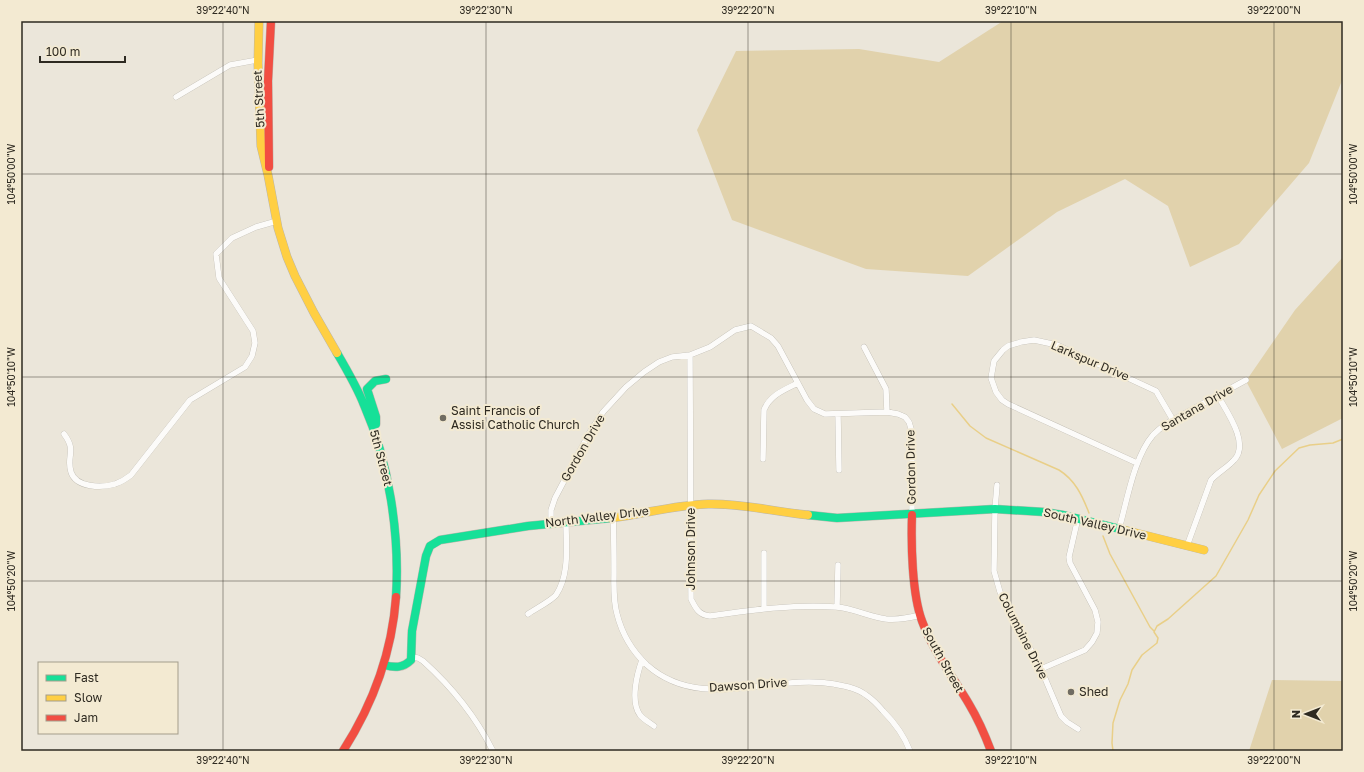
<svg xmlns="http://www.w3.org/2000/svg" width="1364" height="772" viewBox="0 0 1364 772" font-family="'Golos Text',sans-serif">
<rect width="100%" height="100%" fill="#ebe6da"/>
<path fill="#e1d2ac" d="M1003,21h340v57l-34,85 -70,81 -49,23 -22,-61 -43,-27 -68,33 -89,64 -102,-7 -134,-49 -35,-90 39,-79 123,-2 80,13z
M1343,257v161l-61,31 -36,-68 49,-71z
M1272,680l71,1v70h-94z"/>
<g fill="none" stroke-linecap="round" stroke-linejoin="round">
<path stroke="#e9cf88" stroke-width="1.5" d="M952,404l18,22 16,12 73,32c16,10 23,25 30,43
M1103,536l7,18 40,73 4,4
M1113,751l-1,-8 1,-20 7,-23 8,-16 4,-14 10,-15 15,-12 1,-5 -4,-6 3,-6 11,-7 48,-43 32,-56 11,-25 16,-24 24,-23 11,-3 23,-2 10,-4"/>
<defs>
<path id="street" d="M176,97l54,-32 27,-5
M864,347l22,42 1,23
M690,355l1,244c5,10 8,16 19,17 42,-6 84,-12 126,-9 17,1 33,10 50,12 12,1 23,-1 34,-4
M838,414l1,56
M64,434c13,17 2,22 7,38 5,16 31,16 44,12 6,-2 11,-5 16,-9l59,-75 55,-33 7,-11 3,-13 -2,-12 -34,-53 -3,-24 16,-16 24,-11 21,-6
M763,459l1,-49c6,-15 20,-20 34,-27
M1137,463l-129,-59 -6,-4 -6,-8 -5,-14 3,-17 9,-11 5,-4 13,-4 13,-2 23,5 99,46 17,29
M997,485l-2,24 -1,62 6,21 41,77 20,47 6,6 11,7
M613,518c1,18 1,36 1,54 0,14 -1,28 3,42 5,20 15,37 30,51 54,48 125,8 187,19 11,2 23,4 32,11 6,4 12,10 17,16 12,12 21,24 27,40
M551,524v-14l4,-12 35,-66 13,-20 23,-25 18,-15 15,-10 13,-5 18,-2 20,-8 25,-17 16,-4 20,12 7,8 29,54 7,9 11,5 62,-2 11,2 7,3 4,5 3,10v83
M1119,529c8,-28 15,-72 34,-94 6,-6 12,-11 20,-15l73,-40
M1187,546l24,-66c7,-8 16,-12 23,-20 16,-16 -7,-48 -16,-64
M764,553v56
M837,607l1,-42
M528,614c7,-5 23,-13 28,-19 14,-21 10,-49 10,-73
M412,657l6,1 5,3c29,26 53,56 70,90
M642,660c-5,14 -12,41 -2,55 3,4 10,8 14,11
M1041,669l44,-19 7,-8 5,-9 1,-11 -3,-12 -25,-47 -1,-6 9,-39"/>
<path id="fast" d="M337,353c10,17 20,34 27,52 25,57 36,130 32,192
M376,424v-7l-9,-28 8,-8 11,-2
M808,515l29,3 158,-9 49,3 19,3 61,15
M384,665c11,3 19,3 27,-5l1,-29 14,-75 4,-10 10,-6 88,-14 83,-8"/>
<path id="slow" d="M259,21l-1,42 3,83 7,29 10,53 9,29 8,19 19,37 23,40
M611,518c33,-4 64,-13 97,-14 35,-1 66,8 100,11
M1124,530l80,20"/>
<path id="jam" d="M269,167l-1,-86 3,-60
M912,515c-1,29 0,79 10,106 11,30 31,56 47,83 9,15 16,31 22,47
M343,751c30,-47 49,-98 53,-154"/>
</defs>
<use href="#street" stroke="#bab6ac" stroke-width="6"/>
<use href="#fast" stroke="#bab6ac" stroke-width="9"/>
<use href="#slow" stroke="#bab6ac" stroke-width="9"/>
<use href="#jam" stroke="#bab6ac" stroke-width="9"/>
<use href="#street" stroke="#fcfbf9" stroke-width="5.5"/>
<use href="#fast" stroke="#16e098" stroke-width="8"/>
<use href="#slow" stroke="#ffcf43" stroke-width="8"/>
<use href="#jam" stroke="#f24e42" stroke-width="8"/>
</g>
<path fill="none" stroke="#2e2a21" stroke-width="1" stroke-opacity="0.45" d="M223,21v730M486,21v730M748,21v730M1011,21v730M1274,21v730M21,174h1322M21,377h1322M21,581h1322"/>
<g fill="#706c62" stroke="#f3ead2" stroke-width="1.5">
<circle cx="443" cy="418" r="4"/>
<circle cx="1071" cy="692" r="4"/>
</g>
<g text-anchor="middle" stroke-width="4" stroke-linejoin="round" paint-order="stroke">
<g font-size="12" fill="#2e2a21" stroke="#f3ead2">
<text transform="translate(259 99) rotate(-93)" y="4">5th Street</text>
<text transform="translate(1090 361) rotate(23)" y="4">Larkspur Drive</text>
<text transform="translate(1197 408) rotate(-30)" y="4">Santana Drive</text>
<text transform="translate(583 448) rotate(-60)" y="4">Gordon Drive</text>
<text transform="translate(381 458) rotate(75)" y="4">5th Street</text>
<text transform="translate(911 467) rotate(-91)" y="4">Gordon Drive</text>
<text transform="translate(597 517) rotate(-7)" y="4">North Valley Drive</text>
<text transform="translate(1095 524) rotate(13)" y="4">South Valley Drive</text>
<text transform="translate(691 549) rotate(-90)" y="4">Johnson Drive</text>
<text transform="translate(1023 636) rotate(63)" y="4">Columbine Drive</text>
<text transform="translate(943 660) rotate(61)" y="4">South Street</text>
<text transform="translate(748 685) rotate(-4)" y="4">Dawson Drive</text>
</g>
<g font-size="12" fill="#2e2a21" stroke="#f3ead2" text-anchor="start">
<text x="451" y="415">Saint Francis of<tspan x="451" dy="14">Assisi Catholic Church</tspan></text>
<text x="1079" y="696">Shed</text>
</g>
</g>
<rect width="1364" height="772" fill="none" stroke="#f3ead2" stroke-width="44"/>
<rect x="38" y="662" width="140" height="72" fill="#f3ead2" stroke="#a49d8b"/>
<rect x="46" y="675" width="20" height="6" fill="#16e098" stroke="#a49d8b"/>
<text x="74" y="682" font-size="12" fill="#2e2a21">Fast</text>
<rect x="46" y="695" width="20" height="6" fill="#ffcf43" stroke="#a49d8b"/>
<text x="74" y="702" font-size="12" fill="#2e2a21">Slow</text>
<rect x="46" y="715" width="20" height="6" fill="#f24e42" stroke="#a49d8b"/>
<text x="74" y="722" font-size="12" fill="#2e2a21">Jam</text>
<g transform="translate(1306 714) rotate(270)" stroke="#f3ead2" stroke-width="3" paint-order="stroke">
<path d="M0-3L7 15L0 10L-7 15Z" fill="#2e2a21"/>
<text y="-6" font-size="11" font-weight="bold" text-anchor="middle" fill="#2e2a21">N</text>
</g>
<path d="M40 56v6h85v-6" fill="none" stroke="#2e2a21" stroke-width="2"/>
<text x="46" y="56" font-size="12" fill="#2e2a21" stroke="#f3ead2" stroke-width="3" paint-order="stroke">100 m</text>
<rect x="22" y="22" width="1320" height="728" fill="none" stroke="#2e2a21" stroke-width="1.5"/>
<g font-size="10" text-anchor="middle" fill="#2e2a21">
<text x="223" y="14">39°22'40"N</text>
<text x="486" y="14">39°22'30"N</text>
<text x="748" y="14">39°22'20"N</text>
<text x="1011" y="14">39°22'10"N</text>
<text x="1274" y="14">39°22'00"N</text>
<text transform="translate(1353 174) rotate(-90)" y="4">104°50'00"W</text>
<text transform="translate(11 174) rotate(-90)" y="4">104°50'00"W</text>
<text transform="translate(1353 377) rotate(-90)" y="4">104°50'10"W</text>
<text transform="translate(11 377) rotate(-90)" y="4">104°50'10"W</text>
<text transform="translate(1353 581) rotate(-90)" y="4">104°50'20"W</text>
<text transform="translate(11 581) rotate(-90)" y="4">104°50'20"W</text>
<text x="223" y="764">39°22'40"N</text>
<text x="486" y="764">39°22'30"N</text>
<text x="748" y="764">39°22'20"N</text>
<text x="1011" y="764">39°22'10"N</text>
<text x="1274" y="764">39°22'00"N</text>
</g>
</svg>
